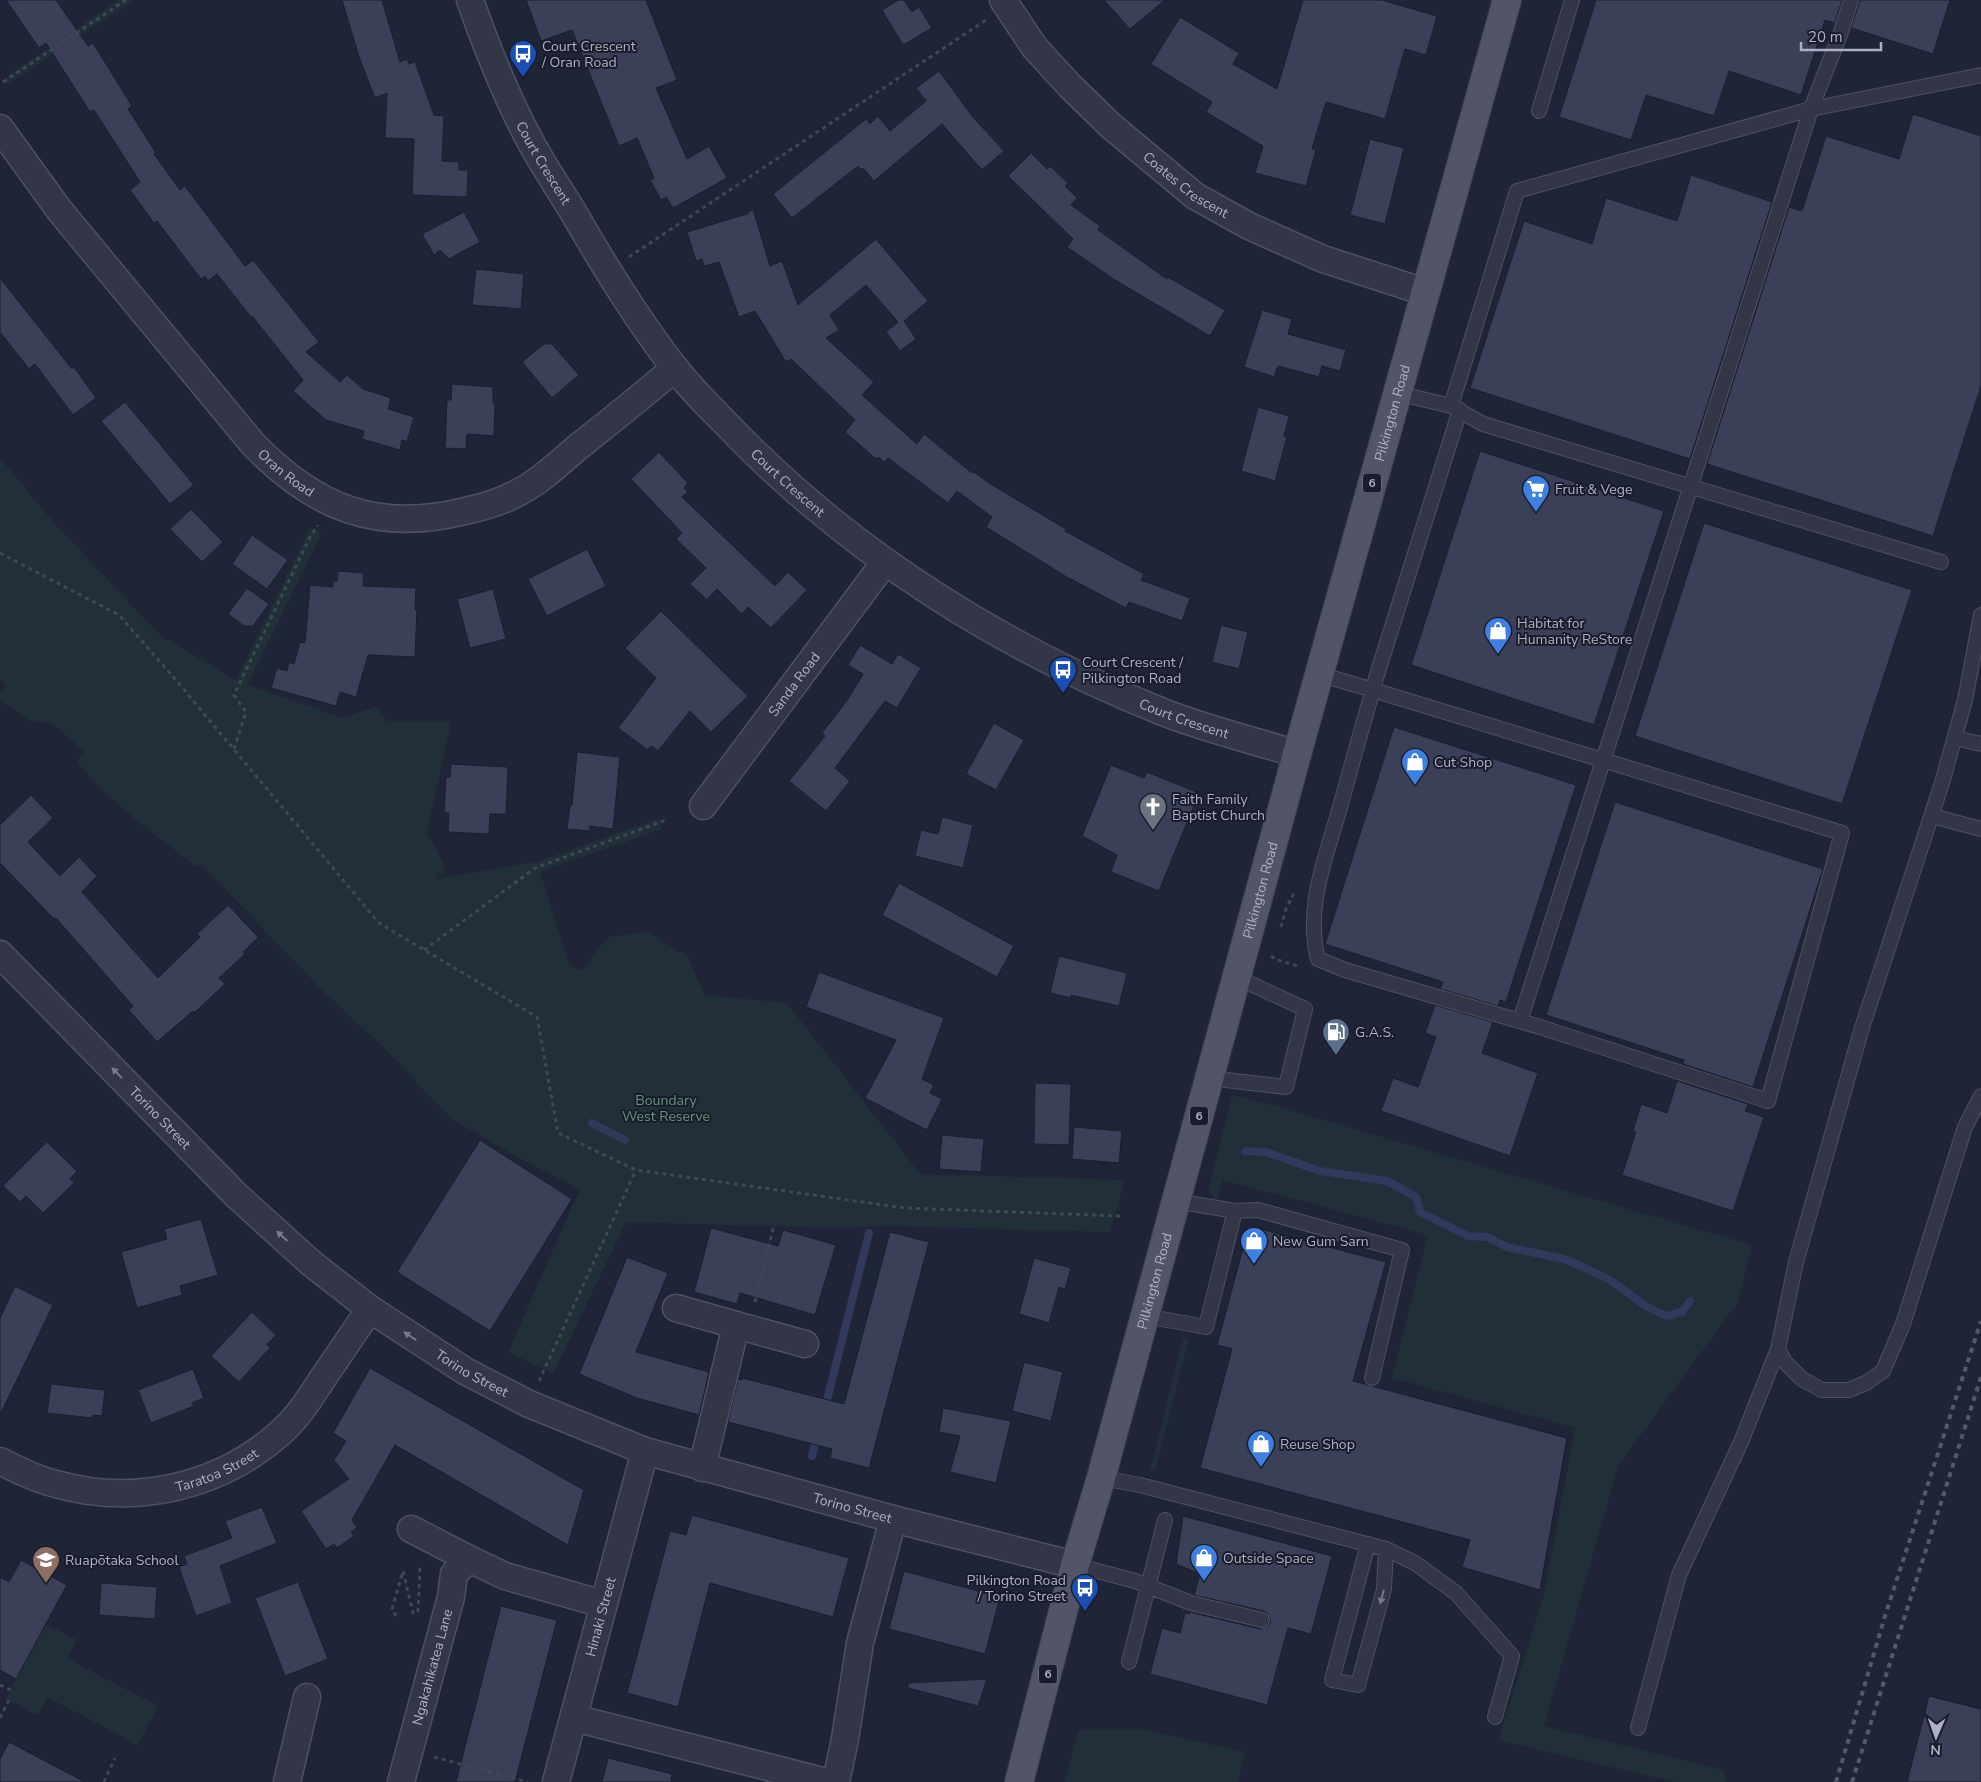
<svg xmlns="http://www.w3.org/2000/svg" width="1981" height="1782" viewBox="0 0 1981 1782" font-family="'Nunito Sans',sans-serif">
<rect width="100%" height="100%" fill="#1f2437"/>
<path fill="#213038" d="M118,0h16l-127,85 -3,-6z
M0,458l56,67 104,110 76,45 74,-152 12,5 -75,152 95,33 35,-12 10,15 64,1 -24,110 16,30 1,10 -8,7 100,-17 123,-44 3,11 -122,43 30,94 12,4 26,-33 40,-6 40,26 17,38 82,8 133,171 205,6 -15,52 -224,-6 -52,2 -208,-6 -73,152 -45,-22 72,-163 -54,-27 -73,-42 -69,-72 -62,-58 -121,-126 -5,3c-41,-34 -86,-63 -119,-105l8,-10 -33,-28 -24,-4 -28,-20v-7l7,-8 -7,-6z
M1232,1095l33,8 487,142 -14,57 -120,164 -74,260 179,44 3,12h-52l-176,-42 46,-145 31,-167 -183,-50 36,-143 -205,-55 -6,21 -9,-10z
M1183,1337l6,2 -33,128 -3,4h-3z
M45,1623l32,17 -10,18 91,48 -20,39 -91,-48 -9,18 -32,-16z
M1142,1729l103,23 -7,30h-173l13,-52z"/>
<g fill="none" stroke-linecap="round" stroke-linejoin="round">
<path stroke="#31395c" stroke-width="8" d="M592,1123l33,17
M1246,1151l20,1 54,19 67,10 29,16 4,15 48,24 19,1 20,10 57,12 19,8 27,13 36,26 20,10 16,-4 8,-11
M825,1408l44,-175
M812,1456l5,-20"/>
</g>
<path fill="#3b3f57" stroke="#1a1e2e" d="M6,0h50l32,46 5,-3 39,63 -4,3 28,44 -2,1 26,36 5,-4 60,80 8,-6 66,82 -13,10 34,30 7,-7 16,14 28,9 -3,11 26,8 -7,25 -5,-2 -2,10 -38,-11 2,-8 -38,-11 -33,-29 10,-11 -51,-64 -1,1 -34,-43 -9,7 -3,-5 -4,3 -44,-58 -3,2 -24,-33 10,-8 -46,-72 -4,2 -44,-69 -7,5z
M342,0h40l18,62 7,-3 2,5 6,-2 19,53 10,1 -2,45 17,1v8h9l-1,27 -55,-2 2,-56 -29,-1 2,-45 -12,5 -16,-41z
M526,0h120l31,80 -21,8 31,71 22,-13 18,32 -54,30 -7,-11 -5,3 -11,-20 4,-2 -17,-40 -18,8 -47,-116 -31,11z
M898,0h6l8,12 7,-5 13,21 -29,17 -21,-35z
M1104,0h61l-35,29z
M1303,0h79l55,16 -11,39 -21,-6 -20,70 -59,-17 -14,47 4,1 -10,36 -51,-13 8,-27 -57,-34 6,-10 -61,-38 29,-47 59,36 -6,11 44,25z
M1596,0h246l-7,23 -10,-3 -24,75 -72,-24 -15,45 -68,-21 -15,45 -72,-23z
M1860,0h90l-17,54 -82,-26z
M939,71l34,46 31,34 -22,19 -40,-46 -68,57 -11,-13 -2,2 -3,-4 -66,52 -19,-24 93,-75 4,5 8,-8 12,15 36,-30 -10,-13z
M1913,114l68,22v250l-48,150 -226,-72 82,-257 13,4 24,-75 73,23z
M1370,139l34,9 -19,76 -35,-9z
M1031,153l16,16 3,-3 18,17 -3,3 12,12 -6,7 29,21 -2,4 69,49 1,-2 57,33 -15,26 -95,-56 -48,-33 6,-8 -65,-63z
M1691,175l81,27 -82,257 -220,-71 54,-167 68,23 14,-46 71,23z
M753,209l17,57 12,-5 16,44 78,-66 52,62 -24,20 12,18 -16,12 -14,-19 12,-10 -32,-37 -36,30 9,15 -13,8 48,44 -12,13 55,49 7,-10 48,39 2,-1 15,11 77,46 -1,2 79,43 -3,6 49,18 -8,23 -53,-19 -3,6 -61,-32 -79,-49 6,-10 -35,-26 -9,12 -60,-45 -4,4 -6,-5 -2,2 -31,-27 10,-12 -64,-61 -5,3 -31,-51 -16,6 -20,-55 -15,4 -2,-7 -6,2 -9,-29 60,-18z
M464,212l16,30 -31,17 -9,-9 -6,5 -12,-21z
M476,269l48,5 -3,35 -49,-4z
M0,278l72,91 2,-2 22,31 -23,17 -38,-51 -6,5 -29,-37z
M1262,310l30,9 -4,15 58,16 -6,21 -18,-5 -3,11 -41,-11 -4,11 -30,-10z
M544,344h8l27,31 -27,23 -30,-36z
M452,384l41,3v16h2l-1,33 -27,-2 -1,15 -21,-1 2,-48h4z
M125,402l69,83 -24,19 -69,-83z
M1258,407l31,9 -5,20 3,1 -12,44 -34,-10z
M1480,451l184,60 -70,214 -183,-60z
M659,452l29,31 -4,5 4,4 -6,5 93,89 13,-14 19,18 -36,38 -23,-21 -6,7 -25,-25 -10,11 -17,-16 16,-16 -30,-29 6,-6 -51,-54z
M191,509l32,33 -21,20 -32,-33z
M1704,523l208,67 -70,214 -207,-68z
M252,535l36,25 -21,29 -35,-25z
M587,549l19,37 -59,30 -19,-37z
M338,571l26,2 -1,13 53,2 -1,22 2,-1 -2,48 -47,-2 -12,42 -16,-5 -4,14 -65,-18 6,-20 10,3 2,-9 5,2 6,-22 5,1 5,-58 23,2v-6h4z
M247,588l22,16 -16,22h-9l-16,-12z
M493,589l13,50 -36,9 -13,-49z
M661,611l87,85 -37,36 -21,-21 -32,40 -7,-5 -3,4 -30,-22 38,-50 -31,-30z
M1221,625l27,7 -9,37 -27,-7z
M860,645l32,19 6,-10 23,14 -24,40 -12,-7 -50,67 15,13 -24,30 -37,-30 36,-45 -3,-3 26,-34 15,-25 -15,-9z
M994,723l30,17 -28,50 -30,-16z
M1394,727l182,58 -70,217 -6,-2 -2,6 -58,-17 3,-7 -118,-38z
M577,752l43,5 -7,72 -23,-3v5l-23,-2 3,-24h2z
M451,764l57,3 -2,47h-16l-1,20 -41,-2 1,-19 -5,-1 2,-35h4z
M1111,765l33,13 3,-6 52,21 -40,98 -48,-19 6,-17 -35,-19z
M31,795l22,23 -25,24 32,34 19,-19 18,19 -15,16 76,86 42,-41 -3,-3 31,-29 30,32 -15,15 2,2 -26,24 6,6 -31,29 -1,-2 -36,31 -28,-32 4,-4 -77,-88 -2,1 -54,-56v-38z
M1615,802l208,67 -70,218 -70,-23 1,-4 -138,-45z
M942,817l31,8 -10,43 -48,-12 6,-26 17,4z
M899,883l115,63 -17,31 -115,-62z
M1059,956l68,17 -8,33 -48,-11v3l-21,-5z
M819,972l125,46 -22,61 12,6 -4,8 12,6 -15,31 -62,-32 31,-58 -90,-33z
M1435,1005l58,17 -11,31 56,20 -28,83 -129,-45 12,-33 25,9 18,-50 -11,-4z
M1677,1081l71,23 -3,7 19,6 -31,94 -111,-36 14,-43 -3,-1 8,-27 26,9z
M1035,1083l36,1 -2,61 -35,-1z
M1074,1127l48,4 -3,32 -47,-4z
M942,1135l42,4 -3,33 -42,-3z
M480,1140l92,59 -82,132 -93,-59z
M47,1142l30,29 -7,8 4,4 -31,30 -17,-17 -6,6 -17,-16z
M201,1219l17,56 -38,11 2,9 -45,13 -16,-56 46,-13 -3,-10z
M1249,1226l137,36 -33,119 214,57 -27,152 -78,-23 8,-27 -270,-72 32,-119 -15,-4z
M711,1228l67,18 5,-16 53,15 -21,70 -75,-22 -3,11 -43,-12z
M890,1232l39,10 -60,226 -39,-10 2,-9 -104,-27 10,-43 4,1v-2l102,26z
M627,1257l41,16 -32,79 73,20 -10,43 -62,-17 -58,-24z
M1034,1258l37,10 -6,21 -6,-2 -10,36 -30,-9z
M15,1286l38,19 -53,110v-97z
M252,1312l24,23 -9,9 3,4 -31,34 -28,-26z
M1024,1362l39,10 -12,49 -39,-10z
M370,1368l214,122 -16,55 -173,-100 -43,75 5,8 -6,4 3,4 -17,12 -3,-4 -8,5 -25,-38 48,-32 -15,-19 12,-19 -13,-8z
M193,1369l11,29 -12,5 2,3 -43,17 -13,-33z
M51,1384l54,6 -3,26 -9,-1 -1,3 -45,-5z
M943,1408l68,13 -15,62 -46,-11 10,-36 -21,-4z
M262,1507l15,36 -57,23 12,37 -36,13 -17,-49 8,-3 -3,-8 48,-18 -7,-17z
M692,1515l157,43 -16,59 -123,-34 -32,124 -51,-14 43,-162 16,4z
M1183,1516l149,40 -21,78 -23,-6 -21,77 -117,-31 12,-46 18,5 5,-20 4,1 1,-2 70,17 8,-3 3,-4 -3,-8 -4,-3 -70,-16 6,-21 -24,-10z
M21,1560l46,25 -51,94 -16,-9v-93l9,5z
M904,1571l96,26 -15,57 -96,-25z
M298,1582l30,77 -43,17 -30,-78z
M101,1583l56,4 -2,32 -56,-4z
M501,1606l56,14 -42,162h-59z
M987,1679l-9,27 -70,-18v-5z
M1929,1696l52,13v73h-74z
M9,1742l76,40h-85v-23z
M608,1758l64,16 -1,8h-69z"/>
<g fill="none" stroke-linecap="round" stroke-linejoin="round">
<defs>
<path id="lane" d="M1539,111l33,-111
M1397,393l54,13 32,18 458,138
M1451,406l66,-215 294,-82 170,-34
M1319,674l54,16 469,143 -74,268 -228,-74 -195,-57 -27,-11c-13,-50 7,-100 21,-148 11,-40 22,-81 34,-121l3,-12 84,-268
M1955,738l26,6
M1932,816l49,13
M1520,1021l291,-912 30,-77 10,-32
M1209,1078l77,9 19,-78 -69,-32
M1235,1211l23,-1 144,40 -30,128
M1145,1316l61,11 29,-116 -59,-10
M1778,1349l7,13 17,17 20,11h27l17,-7 17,-12 20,-47 62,-197 16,-31
M1101,1478l39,7 246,64 29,14 41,30 56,63 -17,61
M1368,1544l-36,136 26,5 26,-96 2,-40
M1075,1565l60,16 56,22 71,17
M1129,1662l36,-142
M1638,1728l41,-153 62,-133 37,-93 18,-87 65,-231 81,-248 23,-83 16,-85"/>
<g id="street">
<path id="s1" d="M470,0c18,51 41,109 68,155 11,19 23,37 34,55 31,54 64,108 102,157 19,25 43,47 64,69 119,121 267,213 425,276 43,17 89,28 134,42"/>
<path id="s2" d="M1003,0l32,48 35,38 41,40 84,70 54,30 74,33 102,33"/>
<path id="s3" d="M0,128l60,83 193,233c62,64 124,89 212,67 19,-4 39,-10 56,-20 21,-11 39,-29 57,-44 33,-26 65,-52 97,-79"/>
<path id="s4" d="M703,806l182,-244"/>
<path id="s5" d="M0,954l237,242 74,67 59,46 95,62 64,33 116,47 248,68 182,46"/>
<path d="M676,1308l60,17"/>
<path id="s6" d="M0,1461c18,9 36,18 56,23 77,22 162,4 223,-50 18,-15 31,-36 44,-56 16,-23 31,-46 47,-69"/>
<path d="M702,1468l34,-143 69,19"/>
<path d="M411,1529l58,30"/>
<path d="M574,1718l253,64"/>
<path d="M287,1782l20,-85"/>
<path id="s7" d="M401,1782l50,-185 3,-23 15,-15 36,17 98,28"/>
<path id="s8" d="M556,1782l89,-331"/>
<path d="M836,1782l9,-43 15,-96 33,-124"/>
</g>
<g id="primary">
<path id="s9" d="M1019,1782l56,-217 26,-87 196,-724 210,-754"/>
</g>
</defs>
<use href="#lane" stroke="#4d5162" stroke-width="16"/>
<use href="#street" stroke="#4d5162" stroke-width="29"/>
<use href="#primary" stroke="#3c4051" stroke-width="30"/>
<path stroke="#3c4b52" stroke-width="3" stroke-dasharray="4 4" stroke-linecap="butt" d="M3,82l123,-82
M629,257l357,-237
M0,553l119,62 56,64 204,244 158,94 21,116 78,37 269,38 215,8
M234,749l12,-37 -12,-17 75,-156 9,-14
M1281,927l5,-18 9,-18
M424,950l111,-82 131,-48
M1271,956l6,4 21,6
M755,1302l19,-77
M539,1381l97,-211
M396,1616l-4,-7 11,-38 10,42 5,-1 2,-48
M0,1685l11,5
M0,1718l9,-18
M434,1757l94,25
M104,1782l11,-24"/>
<use href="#lane" stroke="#333647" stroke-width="14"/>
<use href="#street" stroke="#333647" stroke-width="26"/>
<use href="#primary" stroke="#515567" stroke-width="28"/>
<path stroke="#55596e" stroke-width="4" stroke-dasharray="5 5" stroke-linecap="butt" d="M1836,1782l49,-166 96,-295
M1852,1782l129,-405"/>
</g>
<defs><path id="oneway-solid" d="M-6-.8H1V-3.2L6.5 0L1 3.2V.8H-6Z" transform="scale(1.25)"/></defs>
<g fill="#76798c">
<use href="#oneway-solid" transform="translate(117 1073) rotate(-134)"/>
<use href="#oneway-solid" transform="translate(282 1236) rotate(-138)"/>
<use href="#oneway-solid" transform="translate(410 1336) rotate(-146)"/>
<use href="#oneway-solid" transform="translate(1382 1597) rotate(105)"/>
</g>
<defs>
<symbol id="bus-pin" viewBox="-11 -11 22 30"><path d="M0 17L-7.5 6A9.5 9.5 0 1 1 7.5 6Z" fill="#1a4fb4" stroke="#181c2b"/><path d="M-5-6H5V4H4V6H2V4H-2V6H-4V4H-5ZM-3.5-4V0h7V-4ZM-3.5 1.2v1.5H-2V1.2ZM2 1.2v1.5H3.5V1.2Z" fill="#fff"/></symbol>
<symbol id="supermarket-pin" viewBox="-11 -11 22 30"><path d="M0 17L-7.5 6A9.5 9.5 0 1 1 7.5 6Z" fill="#3f7fe0" stroke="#181c2b"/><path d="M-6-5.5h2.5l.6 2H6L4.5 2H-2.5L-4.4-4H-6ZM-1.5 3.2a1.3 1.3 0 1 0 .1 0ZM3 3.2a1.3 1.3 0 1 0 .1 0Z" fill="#fff"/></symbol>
<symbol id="shop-pin" viewBox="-11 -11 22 30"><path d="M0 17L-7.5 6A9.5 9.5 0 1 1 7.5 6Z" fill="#3f7fe0" stroke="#181c2b"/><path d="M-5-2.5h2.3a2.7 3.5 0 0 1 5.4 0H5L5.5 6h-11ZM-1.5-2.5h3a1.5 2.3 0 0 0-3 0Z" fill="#fff"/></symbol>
<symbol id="church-pin" viewBox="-11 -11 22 30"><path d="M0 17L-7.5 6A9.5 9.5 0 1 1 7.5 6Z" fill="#6b7280" stroke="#181c2b"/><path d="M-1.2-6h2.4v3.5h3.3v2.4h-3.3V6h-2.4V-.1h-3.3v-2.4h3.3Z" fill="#fff"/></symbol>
<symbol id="fuel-pin" viewBox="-11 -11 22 30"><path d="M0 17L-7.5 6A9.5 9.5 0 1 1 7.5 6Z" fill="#5c6f8a" stroke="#181c2b"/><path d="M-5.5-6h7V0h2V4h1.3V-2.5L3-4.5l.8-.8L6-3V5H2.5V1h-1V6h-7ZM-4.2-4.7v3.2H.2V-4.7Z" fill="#fff"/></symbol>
<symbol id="school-pin" viewBox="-11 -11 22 30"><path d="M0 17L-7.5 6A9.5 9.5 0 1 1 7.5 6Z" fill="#8d6e63" stroke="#181c2b"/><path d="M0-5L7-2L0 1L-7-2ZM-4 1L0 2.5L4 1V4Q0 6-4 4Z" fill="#fff"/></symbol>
</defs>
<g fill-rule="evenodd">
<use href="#bus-pin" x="507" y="38" width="32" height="43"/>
<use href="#supermarket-pin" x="1520" y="473" width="32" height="43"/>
<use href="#shop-pin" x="1482" y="615" width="32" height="43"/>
<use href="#bus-pin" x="1047" y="654" width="32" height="43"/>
<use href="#shop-pin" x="1399" y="746" width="32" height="43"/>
<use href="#church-pin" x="1137" y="791" width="32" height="43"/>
<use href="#fuel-pin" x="1320" y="1016" width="32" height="43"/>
<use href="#shop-pin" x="1238" y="1225" width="32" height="43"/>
<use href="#shop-pin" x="1245" y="1428" width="32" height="43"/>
<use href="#shop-pin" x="1188" y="1542" width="32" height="43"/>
<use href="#school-pin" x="30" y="1544" width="32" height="43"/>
<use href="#bus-pin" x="1069" y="1572" width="32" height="43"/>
</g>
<g text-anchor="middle" stroke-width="4" stroke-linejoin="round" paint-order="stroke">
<g fill="#181c2b" stroke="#808496" stroke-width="1">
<rect x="1363" y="473.5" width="18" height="19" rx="4"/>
<rect x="1190" y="1106.5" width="18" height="19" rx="4"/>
<rect x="1039" y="1664.5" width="18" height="19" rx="4"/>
</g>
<g font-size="12" font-weight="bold" fill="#adb0c4">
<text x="1372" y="487">6</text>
<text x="1199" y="1120">6</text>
<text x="1048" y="1678">6</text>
</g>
<g font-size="14" fill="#adb0c4" stroke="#181c2b" text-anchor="start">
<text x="542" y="51">Court Crescent<tspan x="542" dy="16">/ Oran Road</tspan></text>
<text x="1555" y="494">Fruit &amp; Vege</text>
<text x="1517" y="628">Habitat for<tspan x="1517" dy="16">Humanity ReStore</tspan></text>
<text x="1082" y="667">Court Crescent /<tspan x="1082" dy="16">Pilkington Road</tspan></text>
<text x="1434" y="767">Cut Shop</text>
<text x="1172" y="804">Faith Family<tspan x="1172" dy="16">Baptist Church</tspan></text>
<text x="1355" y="1037">G.A.S.</text>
<text x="1273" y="1246">New Gum Sarn</text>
<text x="1280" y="1449">Reuse Shop</text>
<text x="1223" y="1563">Outside Space</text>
<text x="65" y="1565">Ruapōtaka School</text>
<text x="1066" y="1585" text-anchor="end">Pilkington Road<tspan x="1066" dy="16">/ Torino Street</tspan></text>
</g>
<g font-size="14" fill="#adb0c4" stroke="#181c2b">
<text dy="5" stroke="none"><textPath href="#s1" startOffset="179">Court Crescent</textPath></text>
<text dy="5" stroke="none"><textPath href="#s2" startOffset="262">Coates Crescent</textPath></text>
<text dy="5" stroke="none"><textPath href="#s9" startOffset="1419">Pilkington Road</textPath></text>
<text dy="5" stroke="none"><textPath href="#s3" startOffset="449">Oran Road</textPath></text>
<text dy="5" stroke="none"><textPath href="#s1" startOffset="584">Court Crescent</textPath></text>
<text dy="5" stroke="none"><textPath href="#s4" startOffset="152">Sanda Road</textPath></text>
<text dy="5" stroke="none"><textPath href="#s1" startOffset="1048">Court Crescent</textPath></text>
<text dy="5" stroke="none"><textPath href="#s9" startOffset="924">Pilkington Road</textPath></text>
<text dy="5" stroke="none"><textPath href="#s5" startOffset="229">Torino Street</textPath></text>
<text dy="5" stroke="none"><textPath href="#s9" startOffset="519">Pilkington Road</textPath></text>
<text dy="5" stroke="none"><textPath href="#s5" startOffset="634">Torino Street</textPath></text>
<text dy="5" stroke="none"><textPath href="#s6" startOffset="226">Taratoa Street</textPath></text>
<text dy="5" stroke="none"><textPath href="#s5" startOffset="1039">Torino Street</textPath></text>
<text dy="5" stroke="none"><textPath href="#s8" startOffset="171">Hinaki Street</textPath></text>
<text dy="5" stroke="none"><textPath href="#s7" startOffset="119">Ngakahikatea Lane</textPath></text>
</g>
<g font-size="14" fill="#65947b" stroke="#181c2b">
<text x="666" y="1105">Boundary<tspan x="666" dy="16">West Reserve</tspan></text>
</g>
</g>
<g transform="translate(1936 1737) rotate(182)" stroke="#181c2b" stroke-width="4" paint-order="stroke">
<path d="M0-4L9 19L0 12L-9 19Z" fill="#adb0c4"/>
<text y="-8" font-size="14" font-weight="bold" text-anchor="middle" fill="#adb0c4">N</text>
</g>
<path d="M1801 42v8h80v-8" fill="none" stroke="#adb0c4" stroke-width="2.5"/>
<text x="1808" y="42" font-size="15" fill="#adb0c4" stroke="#181c2b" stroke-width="4" paint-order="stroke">20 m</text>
</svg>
